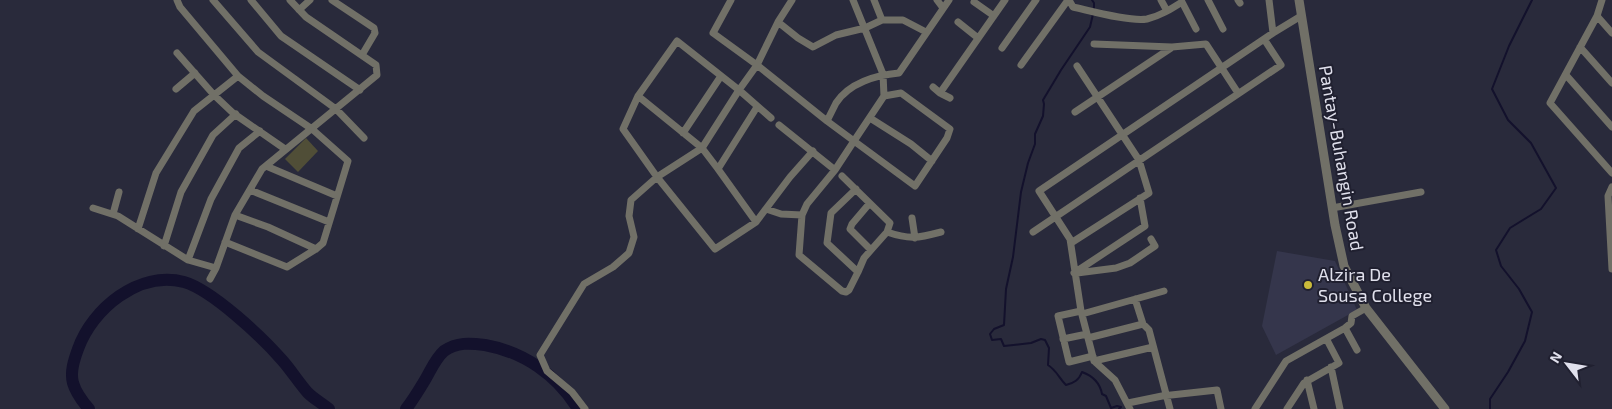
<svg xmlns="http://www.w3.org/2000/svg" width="1612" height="409" viewBox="0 0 1612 409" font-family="'Exo 2',sans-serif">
<rect width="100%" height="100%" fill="#292a3b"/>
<path fill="#35364c" d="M1277,251l58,10 22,49 -81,45 -14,-29z"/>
<path fill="#504e37" d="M306,138l12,13 -20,21 -13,-13z"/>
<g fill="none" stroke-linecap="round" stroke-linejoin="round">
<path stroke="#13112c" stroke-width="2" d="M1092,0l2,3v6
M1093,14l-3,13 -29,43 -18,30 1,4 -1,12 -8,18v10l-7,19 -7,29 -8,65 -7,32 -2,36 -10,4 -4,5 2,6 9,-1 3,7 27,-3 10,-4 4,1 4,8 -1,17c9,6 11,13 18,20 8,-2 13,-5 16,-13 11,4 18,11 20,22l4,2 5,12 6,-2 4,1 -2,2
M1490,409v-10l18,-27 17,-31 7,-29 -13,-23 -18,-23 -5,-16 14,-22 31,-19 15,-21 -25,-45 -23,-23 -16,-31 17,-43 23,-46"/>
<path stroke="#13112c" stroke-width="12" d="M89,409c-7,-8 -13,-16 -16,-26 -3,-11 1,-23 5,-34 14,-40 61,-79 106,-67 28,8 78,55 98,78 9,10 17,23 26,33 6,6 14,10 21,16
M406,409c7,-9 13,-19 19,-29 6,-10 10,-21 19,-29 13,-9 26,-8 41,-6 39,7 72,30 93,64"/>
<path stroke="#717067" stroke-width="7" d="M177,0l3,7 58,69 25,20 49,33 36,32 -25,82 -7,6 -29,18 -62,-25
M213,0l45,52 78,57 28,29
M251,0l30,36 79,54
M332,0l42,28 1,5 -13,22
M731,0l-18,33 44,32 21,-43 14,-22
M853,0l30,74 1,22
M874,0l8,20
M937,0l6,8
M1069,0l4,7c18,4 57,15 74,12 13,-3 24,-10 35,-17l14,27
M1161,0l6,11
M1208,0l15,29
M1238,0l2,3
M1269,0l4,33
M1602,0l-5,16 -47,87 62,70
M974,2l20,14
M299,10l11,-10
M1597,16l15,17
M778,22l20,16 15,9 23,-12 29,-7 17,-8h21l23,12
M958,22l20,16
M1094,44l78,3 34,-3 32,49
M1580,47l32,36
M1002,48l34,-48
M177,53l37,42 19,18 52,36
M1021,65l47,-65
M1566,75l46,52
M933,87l7,6
M176,89l19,-16
M901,93l49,36 -3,9 -32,48 -61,-45 30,-45z
M638,96l39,-55 62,49 -37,58 16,21
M950,98l-10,-5 65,-93
M757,107l-39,62 38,53 34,-45 23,-26
M1075,112l96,-64
M771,118l-32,-28 18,-25 70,56
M870,118l41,26 21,17
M779,125l56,45
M683,133l38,-57
M266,166l71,30
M842,176l48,47 -3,9 -16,18 -21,-21 2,-5 17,-20
M1612,187l-4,9 4,73
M856,189l-25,24 -4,30 31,29 -9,18 -3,2 -4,-1 -43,-36 3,-40 5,-11 28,-34 19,-29 -27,-20c3,-6 6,-12 9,-18 13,-20 40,-28 63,-30l50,-73
M250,190l79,32
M93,208l25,8 70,44 28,8
M1332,208l89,-16
M766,209l15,5 21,1
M113,214l6,-22
M235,215l33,12 48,22
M912,218l3,20
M138,229l18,-56 38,-62 44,-35
M887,232c23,8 31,6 54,0
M1033,232l248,-167 -17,-26
M1071,243l78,-50 -10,-33 -62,-94
M164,246l17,-54 32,-57 23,-21
M188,260l23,-61 28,-51 21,-17
M858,272l6,-14 7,-8
M1074,273l71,-47 -5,-28
M1077,273l39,-5 14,-5 25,-17 -4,-7
M210,279l6,-11 19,-53 27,-46 115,-94 -1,-10 -70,-48 -16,-17
M1135,299l8,25 6,6 21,79
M1081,311l-23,5 11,46 24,-6
M1082,314l82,-23
M1345,328l12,22
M1088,338l55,-14
M1063,339l24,-5
M1094,361l59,-14
M1331,367l9,42
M1307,380l7,29
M1128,403l34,-7 55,-6 4,19
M585,409l-13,-17 -25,-21 -7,-16 44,-71 29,-17 16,-14 5,-16 -5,-21 2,-16 26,-23 45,-29 -64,-52 -15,33 34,48 58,72 41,-27
M1130,409l-15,-29 -21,-19 -13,-50 -11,-72 -31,-48 234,-158 28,-17
M1255,409l31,-48 59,-33 6,-5 1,-7 14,-8
M1287,409l17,-26 35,-20 -12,-23"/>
<path stroke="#717067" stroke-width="9" d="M1299,0l36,225 9,41 22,42 79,101"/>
</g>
<circle fill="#caba3a" stroke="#202030" stroke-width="2" cx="1308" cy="285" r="5"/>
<g text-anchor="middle" stroke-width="4" stroke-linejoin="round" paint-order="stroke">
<g font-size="18" fill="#e0e0ec" stroke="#202030">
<text transform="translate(1341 158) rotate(80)" y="6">Pantay-Buhangin Road</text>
</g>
<g font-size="18" fill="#e0e0ec" stroke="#202030" text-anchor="start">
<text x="1318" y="281">Alzira De<tspan x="1318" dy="21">Sousa College</tspan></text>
</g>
</g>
<g transform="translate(1567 364) rotate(301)" stroke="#202030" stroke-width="4" paint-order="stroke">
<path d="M0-4L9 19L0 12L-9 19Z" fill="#e0e0ec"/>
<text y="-8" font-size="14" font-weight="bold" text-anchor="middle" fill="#e0e0ec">N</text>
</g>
</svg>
